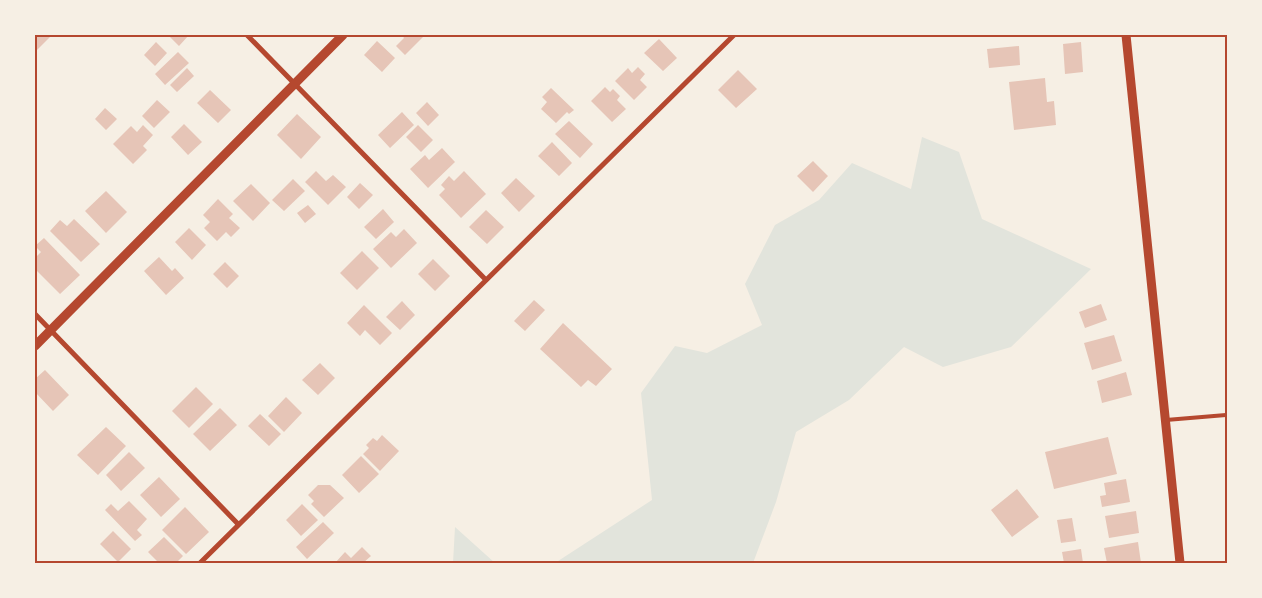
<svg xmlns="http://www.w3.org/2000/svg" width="1262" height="598" viewBox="0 0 1262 598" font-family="Ubuntu,sans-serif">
<rect width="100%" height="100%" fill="#f6efe4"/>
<path fill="#e2e4dc" d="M922,137l37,15 23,67 109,50 -80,78 -68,20 -39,-20 -55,53 -53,32 -20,70 -23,61h-198l97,-63 -11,-107 34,-47 32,7 55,-28 -17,-41 30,-59 44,-25 33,-37 59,26z
M455,527l40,36h-42z"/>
<path fill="#e6c5b7" d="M35,35h17l-17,17z
M168,35h21l-10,11z
M402,35h23l-20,20 -9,-9 8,-8z
M659,39l18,19 -14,13 -19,-18z
M377,41l18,17 -13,14 -18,-17z
M156,42l11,11 -12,13 -11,-11z
M1081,42l2,30 -18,2 -2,-30z
M1019,46l1,19 -31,3 -2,-19z
M178,52l11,11 -24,22 -10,-11z
M638,67l7,7 -5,6 7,7 -13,13 -19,-19 13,-13 4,5z
M187,68l7,8 -17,16 -7,-7z
M738,70l19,19 -21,19 -18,-18z
M1045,78l2,24 7,-1 2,24 -42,5 -5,-48z
M605,87l5,5 3,-3 7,7 -3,4 9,9 -14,13 -21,-21z
M551,88l23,22 -5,4 -2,-2 -11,11 -15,-14 6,-7 -5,-5z
M210,90l21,20 -13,13 -21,-20z
M157,100l13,12 -16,16 -12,-12z
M427,102l12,13 -11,11 -12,-13z
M105,108l12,11 -11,11 -11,-11z
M402,112l12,13 -24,23 -12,-13z
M297,114l24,23 -20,22 -24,-24z
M569,121l24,23 -13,14 -25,-24z
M184,124l18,18 -14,13 -17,-18z
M143,125l10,10 -10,11 4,4 -14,14 -20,-20 18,-18 6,6z
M418,125l15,15 -12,12 -15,-15z
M552,142l20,21 -13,13 -21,-20z
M442,148l13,14 -27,26 -18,-19 15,-14 4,5z
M813,161l15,15 -15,16 -16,-16z
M316,171l10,10 7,-6 13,12 -18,18 -23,-23z
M464,171l22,23 -25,24 -22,-23 6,-6 -4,-4 8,-9 5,5z
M516,178l19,18 -16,16 -18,-19z
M293,179l12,12 -21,20 -12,-11z
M360,183l13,12 -14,14 -12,-12z
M251,184l19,19 -17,18 -20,-20z
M106,191l21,21 -21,21 -21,-22z
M218,199l15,15 -4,4 11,10 -9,9 -5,-5 -9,9 -13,-13 6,-6 -7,-7z
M308,205l8,9 -11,9 -8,-10z
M383,209l11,13 -18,17 -12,-12z
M486,210l18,17 -17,17 -18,-17z
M74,219l26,25 -19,18 -31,-31 10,-11 7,6z
M189,228l17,17 -14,15 -17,-18z
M404,229l13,14 -26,25 -18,-19 18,-17 5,5z
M44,238l36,37 -20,19 -25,-25v-11l6,-6 -6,-6z
M362,251l17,17 -22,22 -17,-17z
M159,257l13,14 3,-3 9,10 -18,17 -22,-24z
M433,259l17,17 -15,15 -17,-17z
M225,262l14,14 -12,12 -14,-14z
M534,300l11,10 -20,21 -11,-10z
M402,301l13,14 -15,15 -14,-13z
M1101,304l6,16 -22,8 -6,-16z
M364,305l28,28 -12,12 -15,-15 -5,6 -13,-13z
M563,323l49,46 -16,17 -8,-6 -7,7 -41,-38z
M1114,335l8,26 -30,9 -8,-27z
M320,363l15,15 -17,17 -16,-15z
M45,370l24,25 -16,16 -18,-19v-13z
M1126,372l6,23 -30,8 -5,-22z
M196,387l17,17 -24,24 -17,-17z
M286,397l16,16 -18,19 -16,-16z
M220,408l17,17 -27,26 -17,-17z
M260,414l21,20 -12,12 -21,-20z
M106,427l20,19 -28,29 -21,-20z
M382,435l17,16 -19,20 -17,-17 6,-6 -3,-3 7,-7 4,3z
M1108,437l9,37 -63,15 -9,-37z
M129,452l16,16 -24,23 -15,-16z
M361,456l18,18 -20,19 -17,-18z
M159,477l21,22 -19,18 -21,-22z
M1126,479l4,23 -28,5 -2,-11 6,-1 -2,-12z
M318,485h12l14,13 -20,19 -13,-13 3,-3 -6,-6z
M1017,489l22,28 -27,20 -21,-27z
M129,501l18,18 -10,11 5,5 -7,6 -30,-31 6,-6 7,7z
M302,504l16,16 -17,16 -15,-16z
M185,507l24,25 -23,22 -24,-24z
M1136,511l3,22 -30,5 -4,-22z
M1072,518l4,23 -15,2 -4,-23z
M323,522l11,11 -27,26 -11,-12z
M113,531l18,18 -13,13 -18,-18z
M164,537l19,19 -7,7h-17l-11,-11z
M1138,542l3,21h-34l-3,-15z
M362,547l9,9 -8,7h-28l10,-11 6,6z
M1081,549l2,14h-19l-2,-11z"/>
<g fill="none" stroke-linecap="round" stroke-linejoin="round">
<path stroke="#b5482f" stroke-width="4" d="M1166,420l60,-5"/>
<path stroke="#b5482f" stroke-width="5" d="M247,35l239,245
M35,314l203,210
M200,563l534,-528"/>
<path stroke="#b5482f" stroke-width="9" d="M1126,35l54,528
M35,346l308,-311"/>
</g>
<rect width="1262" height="598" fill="none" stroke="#f6efe4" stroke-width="72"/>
<rect x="36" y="36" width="1190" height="526" fill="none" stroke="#b5482f" stroke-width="2"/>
</svg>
